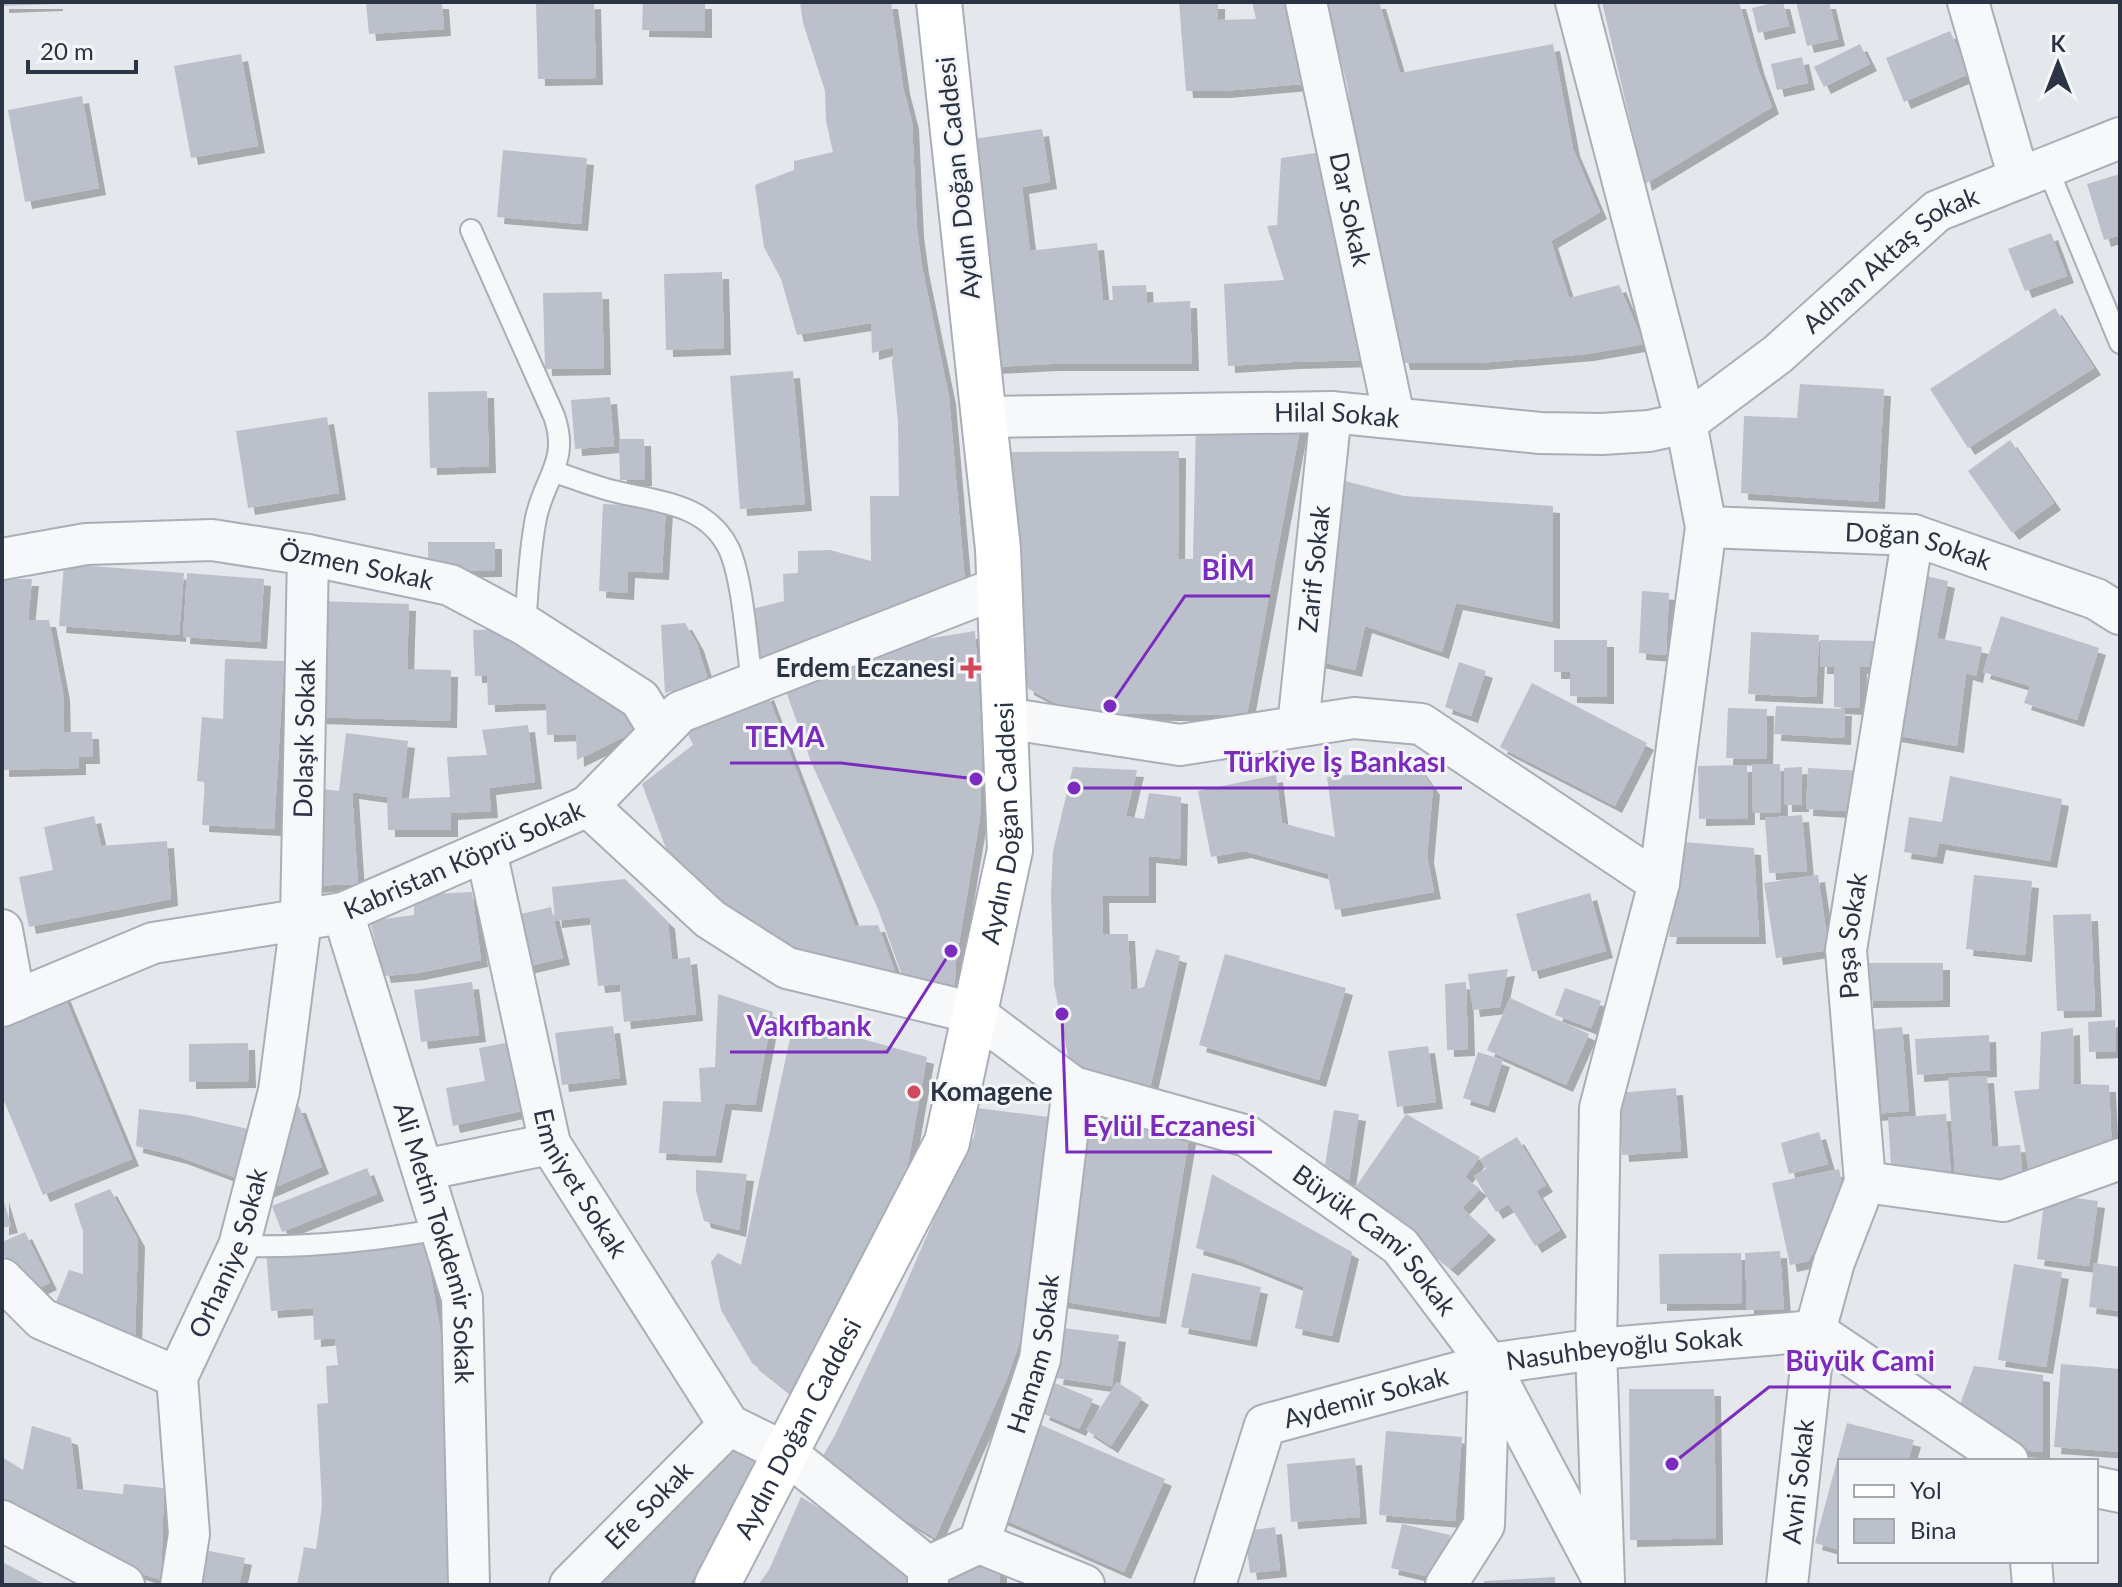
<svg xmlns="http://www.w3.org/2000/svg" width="2122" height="1587" viewBox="0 0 2122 1587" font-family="Lato,sans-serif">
<defs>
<filter id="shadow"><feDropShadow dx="7" dy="7" stdDeviation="0" flood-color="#0004"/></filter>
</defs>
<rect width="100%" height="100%" fill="#e4e7ec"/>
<path fill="#bbc0ca" filter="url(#shadow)" d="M2,2h54v2l-54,2z
M366,2h76l2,27 -75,5z
M594,2l2,76 -58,1 -2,-75z
M643,2h62v29l-63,-1z
M800,2h91l12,85 9,35 5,108 5,37 27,130 17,198 -205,69 -9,-55 32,-8 -1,-27 15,-1v-22l32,-1 41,11 -1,-65h29l-1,-74 -6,-60 2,-15 -22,6 -1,-30 -74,12 -16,-56 -17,-32 -9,-62 39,-15v-9l39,-9 -7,-31 -1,-30 -22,-68z
M1179,2h39v18l38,-1 -4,-17h42l19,81 -90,8h-37z
M1325,2h54l21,71 153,-29 20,105 27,63 -49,29 18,57 50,-13 25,59 -57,10 -108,9h-76l-47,-219 -9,-60z
M1602,2h137l19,67 14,38 -127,77z
M1777,2h6l6,24 -31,7 -6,-25z
M1796,2h33l9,37 -31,7z
M1950,31l19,43 -65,28 -18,-44z
M1860,44l10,20 -46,23 -10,-20z
M241,54l17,92 -67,12 -17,-92z
M1802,57l6,26 -31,7 -6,-26z
M82,96l17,92 -74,14 -17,-92z
M1042,129l8,53 -28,5 8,64 67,-8 6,57h10l-1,-14 34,-1 1,18 43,-2 2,63h-141l-59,3 -26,-227z
M503,150l84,8 -6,66 -84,-7z
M1329,151l39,209 -76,2 -64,4 -4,-82 60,-4 -17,-54 10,-1 4,-67z
M2120,174v61l-16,5 -17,-56z
M2051,233l16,43 -42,15 -17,-42z
M722,272l2,76 -58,2 -2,-76z
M602,292l2,76 -59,1 -2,-76z
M2055,308l39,60 -126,80 -38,-59z
M793,371l12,133 -65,5 -10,-133z
M1800,384l84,5 -6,113 -137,-9 3,-77 53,2z
M487,391l2,75 -59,2 -2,-76z
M610,397l4,49 -39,3 -4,-49z
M327,417l12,76 -91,15 -12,-77z
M1196,423l105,1 -54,291 -151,-2 -35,-7 -34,-18 -22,-236 174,-1 -1,108h15z
M619,439h25l1,40 -25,1z
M2010,440l44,63 -42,30 -44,-62z
M1341,480l63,16 149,10v116l-97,-19 -14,49 -77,-26 -10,44 -42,-10z
M603,504l63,3 -4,66 -34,-2 -1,22 -28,-2z
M428,542h67v28l-67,1z
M64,564l120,9 -5,62 -120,-9z
M187,573l77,6 -4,63 -77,-5z
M1922,575l26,6 -11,57 45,9 -6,29 -10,-3 -9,73 -63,-11z
M2,579h30l-4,41h21l14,73 1,39h28l1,25h-14v11l-77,2z
M1642,591l27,2 -3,62 -27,-2z
M317,601l92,3 -2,65 44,1 -1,51 -136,-4z
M2001,616l98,32 -22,72 -53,-17 6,-17 -47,-14z
M685,623l12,21 11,36 -43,13 -4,-68z
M515,629l106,65 17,36 -61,30 -1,-26 -29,1 -1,-32 -58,2 -1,-29h-12l-2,-46z
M975,631l7,107 -2,80 -24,143 -2,38 -46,-7 -30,-83 -67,-147 -29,-82 101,-34z
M1751,632l68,3 -3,62 -68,-3z
M1554,640h53v57l-37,-1v-24h-16z
M1820,640l59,1 -1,26h-18l-1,41 -25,-1v-40h-14z
M225,659l59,2 -10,168 -72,-4 3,-43 -8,-1 5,-64 21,2z
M1459,662l27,9 -15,45 -26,-9z
M1532,683l115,60 -32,63 -115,-59z
M767,693l88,233 23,-1 23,63 -99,-25 -89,-55 -45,-54 -26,-70 51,-39 -9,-20z
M1776,706l69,3 -1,29 -70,-4z
M1728,708l39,1 -1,50 -40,-1z
M528,725l7,57 -46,6 2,23 -40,2v17h-63l-1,-33 -35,-5 6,92 -50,2 6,-98 25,3 7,-58 62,8 -7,58 49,-2 -3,-40 40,-2 -5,-25z
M1780,764l1,48 -28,1 -1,-48z
M1747,765l1,53 -49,1 -1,-53z
M1073,767l64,3 -11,46 18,3 5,-26 32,4 -1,62 -31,-3v40h-47l1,38h25l3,56 13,-3 12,-38 24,7 -30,132 -78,-12 -18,-91 -3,-89 2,-45z
M1802,767v38h-17l-1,-37z
M1419,768l14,20 -6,68 7,36 -99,18 -7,-36 -84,-23 -33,6 -13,-66 78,-16 6,48 53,14 -8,-60z
M1808,768l57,3 -2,41 -57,-3z
M1950,776l112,23 -12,62 -111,-18 -3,14 -32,-5 5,-35 33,5z
M1802,815l5,56 -38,2 -4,-55z
M94,816l7,30 66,-5 4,58 -142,28 -10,-50 34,-7 -9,-43z
M1684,842l70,6 5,89h-90z
M1818,875l11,75 -53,8 -12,-75z
M1974,875l58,6 -7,74 -59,-6z
M625,879l43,43 4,38 18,-3 6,57 -72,8 -4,-38 -22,2 -8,-69 -35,4 -3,-34z
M472,892l9,68 -63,13 -34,3 -14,-55 44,-6v-20z
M1590,893l16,58 -74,21 -16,-58z
M551,907l12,51 -42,10 -13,-51z
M2091,914l4,96 -38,1 -4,-96z
M1225,954l121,34 -27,92 -120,-35z
M1866,963h77v37l-77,1z
M1508,969l-8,38 -27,3 -5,-36z
M472,982l7,53 -58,7 -7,-52z
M1466,982l2,67 -21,1 -2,-66z
M1565,988l36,13 -10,27 -36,-13z
M63,993l69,166 -89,36 -41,-99v-78z
M718,994l55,18 -18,93 -30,-2 -10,53 -56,-3 4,-52 38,1 -2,-34 16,-1z
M1510,998l79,36 -23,51 -79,-35z
M794,1020l133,37 -22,123 -72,152 -42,62 -39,-31 -31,-53 -10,-48 7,-9 23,12z
M2115,1020l1,31 -27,1 -1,-30z
M613,1026l7,52 -58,7 -7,-52z
M1902,1027l7,84 -35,3 -7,-84z
M2073,1028l1,56 35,1 3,67 -82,24 -16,-85 25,-2 2,-57z
M1989,1035l1,35 -73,5 -2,-36z
M520,1040l15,68 -82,18 -7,-38 39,-7 -6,-33z
M248,1043l1,38 -60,1v-38z
M1428,1046l8,56 -39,5 -9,-56z
M1478,1052l25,8 -15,46 -25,-8z
M1987,1076l5,71 28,-2 3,37 -67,4 -8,-108z
M1676,1088l5,63 -59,4 -4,-62z
M280,1106h19l23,61 -58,25z
M978,1108l70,9 -6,72 -12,104 -10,48 -14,40 -71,157 -118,-72 18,-31 60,-126 59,-136 20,-36z
M139,1109l49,6 60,14 -9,50 -59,-22 -44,-11z
M1334,1110l25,4 -10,66 -24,-15z
M1406,1114l74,43 -15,20 15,12 -18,19 27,25 -38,36 -96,-81z
M1946,1114l5,62 -59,4 -4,-62z
M1090,1116l100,16 -31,185 -99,-16z
M1819,1132l9,32 -39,10 -8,-31z
M1517,1137l29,48 -10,6 24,39 -25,16 -26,-42 -13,8 -22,-36 12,-7 -6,-10z
M367,1168l10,26 -95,38 -10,-26z
M1839,1169l7,34 -38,58 -18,4 -18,-82z
M696,1170l51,4 -8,56 -35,-9 -8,-30z
M1212,1174l140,78 -20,84 -37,-8 9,-41 -70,-28 -38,-11z
M110,1189l28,51 -3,99 -81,-32 15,-37 14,4v-43l-9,-27z
M2045,1194l53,7 -9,65 -52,-7z
M2,1195l9,31 -9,2z
M25,1232l25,51 -26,12 -22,-44v-9z
M424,1236l20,116 5,101 -1,132h-151l7,-38 12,2 6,-43 -5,-102 11,-1 -2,-37 12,-1 -3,-27 -21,2 -1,-32 -42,3 -5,-60z
M1780,1251l4,58 -37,1 -2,-57z
M1741,1253l1,50 -82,1 -1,-50z
M2094,1263l26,4v44l-31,-4z
M2014,1264l48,8 -16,95 -48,-7z
M1192,1273l69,14 -11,53 -69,-13z
M1063,1328l56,7 -7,51 -56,-8z
M2061,1364l59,5v83l-66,-5z
M1974,1366l69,9v77l-36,-3 -48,-42z
M1117,1382l25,16 -31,48 -25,-16z
M1055,1383l38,16 -14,30 -37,-16z
M1629,1389h85l2,149 -86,2z
M1847,1423l67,17 -6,21h-68v89l-25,-7z
M1039,1424l126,55 -41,93 -126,-55z
M32,1426l39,12 6,51 46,5 1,-10 40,4 -3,92 -48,-15 -111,-54v-54l21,13z
M1386,1431l76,6 -7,84 -76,-6z
M733,1434l36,19 -80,132h-105z
M1355,1458l5,59 -69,5 -4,-58z
M801,1497l106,65 -1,23h-148l11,-15z
M1402,1524l48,11 -11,44 -48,-11z
M1275,1527l5,43 -30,3 -5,-42z
M194,1548l51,10 -6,27h-53z
M2,1562l45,23h-45z
M956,1565h44v20h-60z
M1555,1577v8h-71v-4z"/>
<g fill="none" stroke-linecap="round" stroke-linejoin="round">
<defs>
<path id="lane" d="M2047,167l73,176
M471,230l83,186c16,45 -10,62 -18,102 -7,35 -8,72 -11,107
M554,472c20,6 39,14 59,19 44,11 94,12 116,58 14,31 18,98 23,134
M239,1246c69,2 135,-5 202,-17"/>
<g id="street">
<path id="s1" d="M1306,2l88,415"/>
<path d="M1576,2l110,421 20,104 -47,356 -59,225 -4,241 8,233"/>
<path d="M1968,2l51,176"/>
<path id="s2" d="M985,417l346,-5 209,21 62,1 47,-3 37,-8 92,-69 159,-143 183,-73"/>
<path id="s3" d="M1706,527l207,8 183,64 24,15"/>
<path id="s4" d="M2,559l84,-15 126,-4 96,15 142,30 75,40 115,74 20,33"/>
<path d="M1005,718l175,27 174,-27 67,6 238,159"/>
<path id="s5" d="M1298,726l33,-314"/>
<path id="s6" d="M588,806l122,113 77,49 187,45 99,74 174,49 153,110 89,118 111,210"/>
<path id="s7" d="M486,851l64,293 179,281 57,28 142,114"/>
<path id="s8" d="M343,913l119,385 7,287"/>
<path d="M2,930l13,71"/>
<path id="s9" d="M2,1006l151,-63 190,-30 245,-107 92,-94 320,-125"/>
<path d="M423,1170l127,-26"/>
<path d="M1865,1182l138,19 117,-42"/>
<path d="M2,1279l40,40 135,58"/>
<path d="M2096,1487l24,5"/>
<path d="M2,1521l122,64"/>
<path d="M979,1543l105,42"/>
<path d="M2031,1561l2,24"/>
<path id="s10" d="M181,1585l8,-51 -12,-157 62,-131 40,-155 22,-171 7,-365"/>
<path id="s11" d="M570,1585l159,-160"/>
<path id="s12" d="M928,1585v-18l51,-24 61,-184 33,-272"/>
<path id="s13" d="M1215,1585l50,-160 224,-61 107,-15 219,-18 193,130"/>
<path d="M1446,1585l38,-60 5,-157"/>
<path id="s14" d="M1787,1585l28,-254 19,-69 31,-80 -19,-232 67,-415"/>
</g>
<g id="secondary">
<path id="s15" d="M717,1585l230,-443 63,-292 -12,-301 -59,-547"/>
</g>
</defs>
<use href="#lane" stroke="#a9aeb7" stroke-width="24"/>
<use href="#street" stroke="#a9aeb7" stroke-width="44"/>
<use href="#secondary" stroke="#a9aeb7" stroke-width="48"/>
<use href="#lane" stroke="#f7f8fa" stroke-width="20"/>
<use href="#street" stroke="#f7f8fa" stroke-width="40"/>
<use href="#secondary" stroke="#fff" stroke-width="44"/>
</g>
<g fill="#d1495b" stroke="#f4f6f9" stroke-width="3">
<path d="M967 656h8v8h8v8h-8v8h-8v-8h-8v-8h8z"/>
<circle cx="914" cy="1092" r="8"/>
</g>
<g text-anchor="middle" stroke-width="6" stroke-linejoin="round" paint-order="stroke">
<g font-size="26" fill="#2b3445" stroke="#f4f6f9">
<text transform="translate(958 178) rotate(-96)" y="9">Aydın Doğan Caddesi</text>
<text dy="9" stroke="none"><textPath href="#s1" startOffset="212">Dar Sokak</textPath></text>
<text dy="9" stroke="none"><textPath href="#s2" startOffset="966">Adnan Aktaş Sokak</textPath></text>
<text dy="9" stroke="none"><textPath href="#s2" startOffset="352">Hilal Sokak</textPath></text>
<text dy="9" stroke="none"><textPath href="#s3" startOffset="214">Doğan Sokak</textPath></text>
<text dy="9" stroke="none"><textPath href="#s4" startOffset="358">Özmen Sokak</textPath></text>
<text dy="9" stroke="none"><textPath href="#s5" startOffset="158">Zarif Sokak</textPath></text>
<text dy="9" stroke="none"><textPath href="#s10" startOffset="868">Dolaşık Sokak</textPath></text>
<text dy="9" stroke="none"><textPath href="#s15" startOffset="824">Aydın Doğan Caddesi</textPath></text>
<text dy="9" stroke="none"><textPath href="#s9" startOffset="488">Kabristan Köprü Sokak</textPath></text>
<text dy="9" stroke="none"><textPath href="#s14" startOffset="660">Paşa Sokak</textPath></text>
<text dy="9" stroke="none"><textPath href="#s7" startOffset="348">Emniyet Sokak</textPath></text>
<text dy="9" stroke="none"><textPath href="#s6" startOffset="920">Büyük Cami Sokak</textPath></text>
<text dy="9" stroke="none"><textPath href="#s8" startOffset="344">Ali Metin Tokdemir Sokak</textPath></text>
<text dy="9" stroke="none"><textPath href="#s10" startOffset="344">Orhaniye Sokak</textPath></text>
<text dy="9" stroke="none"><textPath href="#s13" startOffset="536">Nasuhbeyoğlu Sokak</textPath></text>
<text dy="9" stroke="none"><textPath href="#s12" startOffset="272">Hamam Sokak</textPath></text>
<text dy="9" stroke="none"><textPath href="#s13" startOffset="272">Aydemir Sokak</textPath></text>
<text dy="9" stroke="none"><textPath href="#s15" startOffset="176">Aydın Doğan Caddesi</textPath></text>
<text dy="9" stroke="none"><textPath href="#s14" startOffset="104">Avni Sokak</textPath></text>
<text dy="9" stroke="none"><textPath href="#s11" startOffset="112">Efe Sokak</textPath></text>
</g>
<g font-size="26" font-weight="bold" fill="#2b3445" stroke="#f4f6f9" text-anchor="end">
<text x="955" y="677">Erdem Eczanesi</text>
<text x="930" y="1101" text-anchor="start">Komagene</text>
</g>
</g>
<path fill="none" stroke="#7b2cbf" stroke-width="3" d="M1110 706L1185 596H1270M976 779L841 763H730M1074 788L1208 788H1462M951 951L887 1052H730M1062 1014L1067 1152H1272M1672 1464L1769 1387H1951"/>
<g fill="#7b2cbf" stroke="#f4f6f9" stroke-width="3">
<circle cx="1110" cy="706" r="8"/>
<circle cx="976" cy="779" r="8"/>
<circle cx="1074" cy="788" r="8"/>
<circle cx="951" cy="951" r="8"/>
<circle cx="1062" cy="1014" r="8"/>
<circle cx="1672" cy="1464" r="8"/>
</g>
<g font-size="28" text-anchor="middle" font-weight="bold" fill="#7b2cbf" stroke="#f4f6f9" stroke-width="6" stroke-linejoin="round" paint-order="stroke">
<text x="1228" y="580">BİM</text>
<text x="785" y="747">TEMA</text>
<text x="1335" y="772">Türkiye İş Bankası</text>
<text x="809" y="1036">Vakıfbank</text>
<text x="1169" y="1136">Eylül Eczanesi</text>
<text x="1860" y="1371">Büyük Cami</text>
</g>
<rect width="2122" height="1587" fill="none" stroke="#2b3445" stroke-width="8"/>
<rect x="1838" y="1459" width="260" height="104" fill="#f4f6f9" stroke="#a4a8b1" stroke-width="2"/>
<rect x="1854" y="1485" width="40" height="12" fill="#ffffff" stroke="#a4a8b1" stroke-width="2"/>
<text x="1910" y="1499" font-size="24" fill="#2b3445">Yol</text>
<rect x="1854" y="1519" width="40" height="24" fill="#bbc0ca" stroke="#a4a8b1" stroke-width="2"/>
<text x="1910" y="1539" font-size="24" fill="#2b3445">Bina</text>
<g transform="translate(2058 64)" stroke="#f4f6f9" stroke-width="6" paint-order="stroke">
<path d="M0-6L14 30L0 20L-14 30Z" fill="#2b3445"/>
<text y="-12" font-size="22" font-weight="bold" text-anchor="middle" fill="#2b3445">K</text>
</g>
<path d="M28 60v12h108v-12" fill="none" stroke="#2b3445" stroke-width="4"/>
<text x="40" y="60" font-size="24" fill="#2b3445" stroke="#f4f6f9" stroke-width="6" paint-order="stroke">20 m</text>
</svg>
